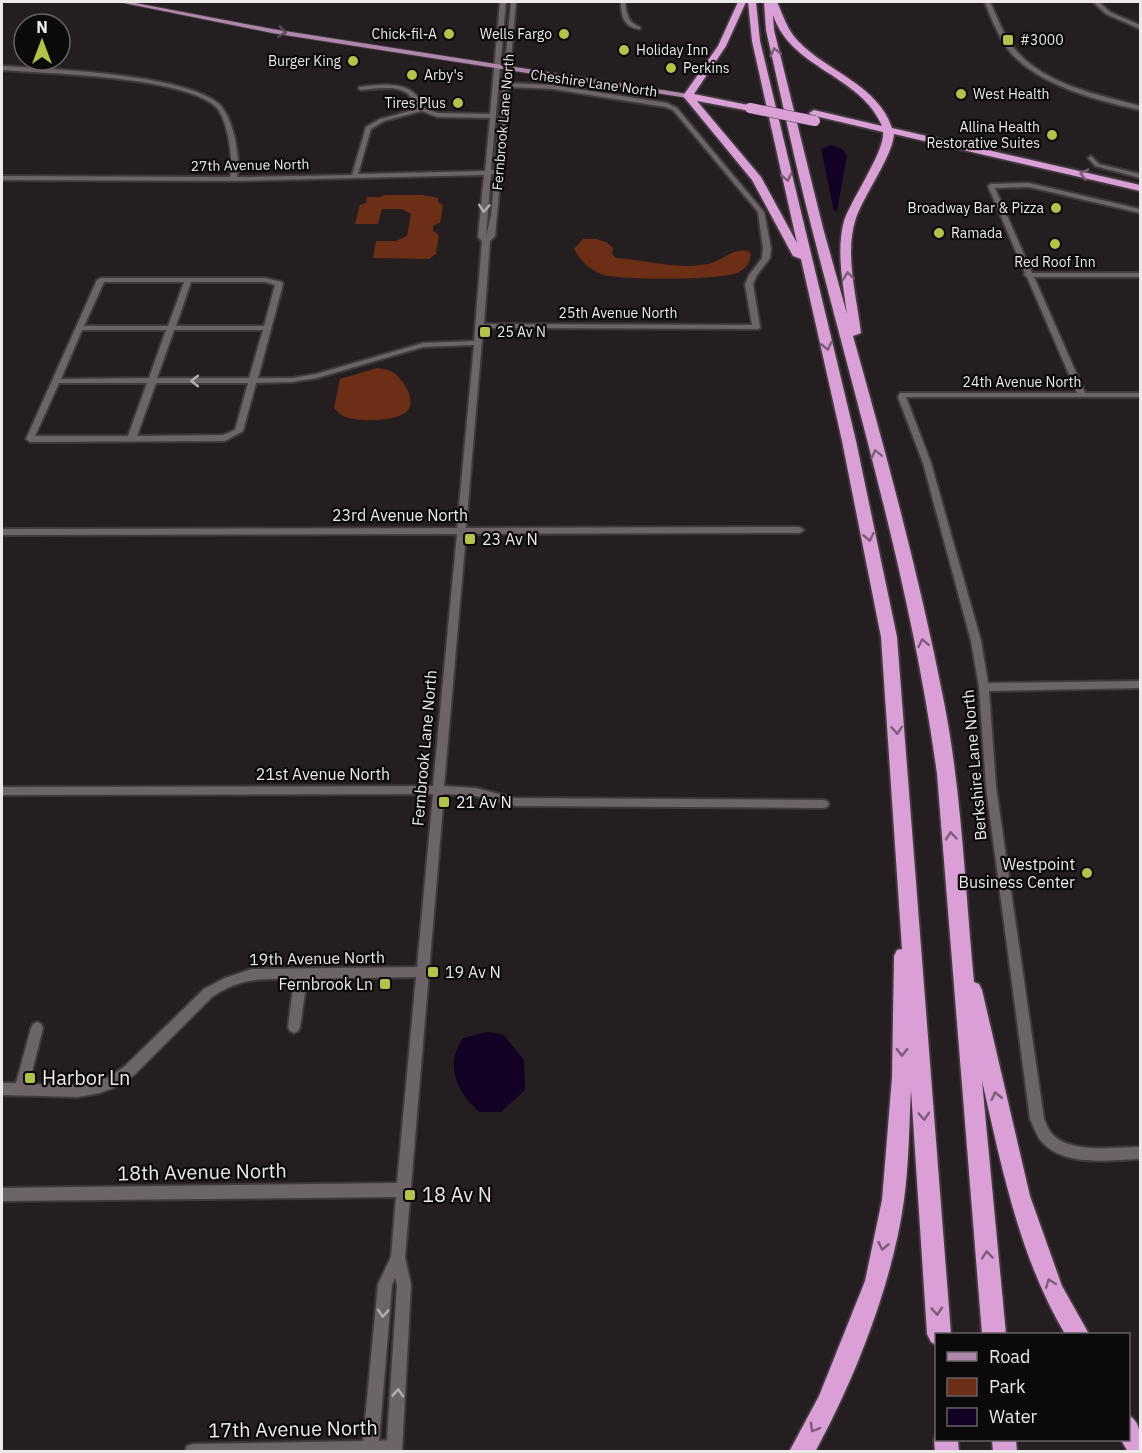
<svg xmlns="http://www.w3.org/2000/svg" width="1142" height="1453" viewBox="0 0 1142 1453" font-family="'IBM Plex Sans',sans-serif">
<rect width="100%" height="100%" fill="#251e21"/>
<path fill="#6c2f15" d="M385,195h37l16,3v4l5,3 -3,18 -7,3v5l6,4 -3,19 -7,5 -56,-1 3,-17h20l11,-5 4,-22 -9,-5h-20l-4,15h-23l5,-19 6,-2 1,-6h12z
M583,239h13l10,3 7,6 -1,6 4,4c33,2 58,12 92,6 15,-3 26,-18 42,-12 2,9 -4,17 -13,21 -18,7 -117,8 -136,1 -12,-5 -21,-14 -27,-25z
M377,368c4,1 10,1 14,3 11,6 25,27 17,39 -9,12 -50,12 -63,7 -4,-2 -8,-6 -11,-9l6,-29z"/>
<path fill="#130125" d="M831,145l11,4 5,7 -10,55h-3l-13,-62z
M487,1032l16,2 21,26 1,30 -24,22h-22c-22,-20 -35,-46 -16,-74z"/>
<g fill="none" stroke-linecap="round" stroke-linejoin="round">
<defs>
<path id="minor" d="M500,2h6l-15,168h4l16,-168h5l-7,81 43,2 115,18 10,5 87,104 7,36 -1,10 -13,17 -4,9 7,43 -1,2 -276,-1 -17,200 333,-1 5,3 -5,3 -333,1 -22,252 32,2 39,10 308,2 4,1 2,3 -2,3 -4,1 -308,-2 -39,-10 -32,-2 -39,463 6,28 -9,167h-217l2,-6 6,-2 170,-3 15,-157 13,-27 5,-60 -394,4v-13l395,-5 19,-206 -109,2 -7,48 -2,4 -4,2 -4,-2 -2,-4 6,-48c-33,0 -53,-2 -82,18l-78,78 -21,13 -13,5 -22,4 -76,-2v-12h14l15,-55 2,-4 4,-2 4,2 2,4 -14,56 49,1 29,-7 17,-11 80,-78 21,-11 27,-9 165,-2 16,-173 -431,1v-8l431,-1 24,-252 -455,1v-6l455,-1 17,-183 -51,2 -106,31 -25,4 -36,1 -13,48 -18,10 -195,1 -4,-3 71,-159 4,-2h164l17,4 1,2 -25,94h34l24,-4 107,-31 51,-2 8,-100 -4,-4 6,-62 -251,6 -231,-1v-4l228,1c4,-16 -2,-59 -15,-71 -35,-30 -165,-32 -213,-36v-4c50,3 179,8 216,37 15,12 23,56 19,74l115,-2 14,-48 14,-8 37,-10c-3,-4 -4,-10 -7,-13 -11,-12 -35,-7 -49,-6l-2,-1v-2c16,-2 44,-6 56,7 4,3 5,8 6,13l17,6 52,1zM509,87l43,2 113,18 8,3 85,102 5,36 -1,10 -13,17 -4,9 7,41 -268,-1 6,-83 5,-5 2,-21zM422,111l15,6 53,1 -5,53 -127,3 13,-45 13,-8zM491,174h4l-4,41 -5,22zM104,282h80l-16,44h-84zM191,282h74l10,3 -11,41h-88zM82,330h84l-17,48 -88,1zM174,330h89l-14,48h-92zM59,383h88l-19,53h-93zM156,383h92l-13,47 -12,5 -86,1zM395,1278l2,7 -10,155 -8,1 13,-156z
M621,2h4c2,12 2,20 15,25v2c-16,-1 -19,-13 -19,-27z
M985,2h5c7,14 13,33 23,45 30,38 83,47 127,59v4c-42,-9 -107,-26 -133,-62 -8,-11 -18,-34 -22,-46z
M1093,2h6l11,10 30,13v4l-34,-15z
M1091,156l8,8 41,10v4l-45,-12 -7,-8z
M1029,183l111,26v4l-111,-26 -34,1 37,85h108v4h-106l51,116h55v4h-234l25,66 50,178 7,42 152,-2v7l-151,3 7,96 48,332c2,5 5,12 9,16 19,19 62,12 87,12v12c-30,1 -72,8 -96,-15 -7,-6 -10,-17 -14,-25l-44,-332 -7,-100 -8,-46 -48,-178 -25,-66 2,-4h177l-50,-116 -3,-2 1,-2 -37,-87 3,-2z"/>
<path id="major" d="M119,2h11l142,27 416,65 4,2 -4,2 -416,-65z"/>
<path id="highway" d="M738,2h8l-20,44 -32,48 59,12v4l-3,1 -53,-10 64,76 36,66 -45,-202 -4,-39h8l4,39 96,400 41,196 54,697h-15v11l-5,-3 -4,-8 -16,-244c-2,37 -2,74 -7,110 -11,82 -49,179 -89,252h-26l30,-56 46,-115 17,-81 10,-123 2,-121 3,-6 5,-1 -21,-312 -39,-196 -41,-182 -8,-3 -41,-76 -69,-84 35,-50z
M764,2h13c7,15 10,28 22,40 29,30 79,43 93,86l248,57v6l-246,-57c-1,21 -30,61 -38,84 -12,36 1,79 5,115l-8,3c34,121 67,243 91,366 18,92 21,187 30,280l5,2 3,6 48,206 32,90 27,48h-24c-46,-78 -63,-166 -83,-253l24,253h-24l-45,-560c-25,-185 -79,-364 -125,-545 -17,-66 -31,-133 -46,-199zM773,15c18,54 88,60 109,111l-68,-16 -5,3 2,2 72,17c3,17 -32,68 -39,89 -8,30 -1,63 3,93l-24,-86 -49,-198z
M1128,1415c14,7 12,22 12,37h-12l-7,-12h7z
M936,1434v6h22l1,12h-24l-1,-12z
M992,1440h24l1,12h-24z"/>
</defs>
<use href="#minor" stroke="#3f393b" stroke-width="4"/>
<use href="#major" stroke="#3f393b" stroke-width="2"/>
<use href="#highway" stroke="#3f393b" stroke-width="4"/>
<use href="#minor" fill="#6c6467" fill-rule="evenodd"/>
<use href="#major" fill="#ae87aa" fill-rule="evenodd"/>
<use href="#highway" fill="#da9fd6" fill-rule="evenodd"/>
<defs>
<path id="highway-bridge" d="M750,108l65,13"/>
</defs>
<use href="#highway-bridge" stroke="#3f393b" stroke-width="11" stroke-linecap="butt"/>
<use href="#highway-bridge" stroke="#da9fd6" stroke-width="10"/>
</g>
<defs><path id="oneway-chevron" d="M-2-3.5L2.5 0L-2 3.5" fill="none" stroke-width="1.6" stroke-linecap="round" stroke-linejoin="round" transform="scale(1.5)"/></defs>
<use stroke="#5d485a" href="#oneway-chevron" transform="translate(282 32) rotate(9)"/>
<g stroke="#7d5c7a">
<use href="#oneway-chevron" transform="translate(775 52) rotate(-104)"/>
<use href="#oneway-chevron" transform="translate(1084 174) rotate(-167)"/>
<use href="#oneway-chevron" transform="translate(787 177) rotate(77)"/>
<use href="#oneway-chevron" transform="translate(848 276) rotate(-97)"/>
<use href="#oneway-chevron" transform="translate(827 346) rotate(77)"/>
<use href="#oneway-chevron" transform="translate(876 454) rotate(-104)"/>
<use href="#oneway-chevron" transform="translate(869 537) rotate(78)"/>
<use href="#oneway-chevron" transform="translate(923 643) rotate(-102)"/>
<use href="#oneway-chevron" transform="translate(897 730) rotate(86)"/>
<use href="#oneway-chevron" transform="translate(951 836) rotate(-95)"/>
<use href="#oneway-chevron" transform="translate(902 1052) rotate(91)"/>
<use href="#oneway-chevron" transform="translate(996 1096) rotate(-103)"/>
<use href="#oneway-chevron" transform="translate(924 1116) rotate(86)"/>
<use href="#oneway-chevron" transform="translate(883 1246) rotate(102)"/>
<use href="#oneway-chevron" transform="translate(987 1255) rotate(-95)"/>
<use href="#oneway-chevron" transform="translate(1050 1283) rotate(-110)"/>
<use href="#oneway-chevron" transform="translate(937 1311) rotate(86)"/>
<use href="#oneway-chevron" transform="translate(814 1428) rotate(120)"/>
</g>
<g stroke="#b3adaf">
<use href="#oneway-chevron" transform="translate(484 208) rotate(94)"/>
<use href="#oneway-chevron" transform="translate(195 381) rotate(180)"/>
<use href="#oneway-chevron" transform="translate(383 1313) rotate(94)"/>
<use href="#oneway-chevron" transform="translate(398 1393) rotate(-86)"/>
</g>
<g fill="#b3c24b" stroke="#0c090a" stroke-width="2">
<circle cx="449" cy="34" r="6"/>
<circle cx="564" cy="34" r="6"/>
<rect x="1002" y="34" width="12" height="12" rx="3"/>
<circle cx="624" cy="50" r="6"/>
<circle cx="353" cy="61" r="6"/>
<circle cx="671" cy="68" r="6"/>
<circle cx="412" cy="75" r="6"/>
<circle cx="961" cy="94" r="6"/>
<circle cx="458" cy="103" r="6"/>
<circle cx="1052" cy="135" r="6"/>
<circle cx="1056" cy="208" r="6"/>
<circle cx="939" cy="233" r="6"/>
<circle cx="1055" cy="244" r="6"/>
<rect x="479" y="326" width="12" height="12" rx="3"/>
<rect x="464" y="533" width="12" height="12" rx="3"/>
<rect x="438" y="796" width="12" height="12" rx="3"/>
<circle cx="1087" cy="873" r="6"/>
<rect x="427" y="966" width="12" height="12" rx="3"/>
<rect x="379" y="978" width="12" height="12" rx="3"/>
<rect x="24" y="1072" width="12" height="12" rx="3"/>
<rect x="404" y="1189" width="12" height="12" rx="3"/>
</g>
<g text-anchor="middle" stroke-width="4.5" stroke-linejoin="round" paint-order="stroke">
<g font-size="14" fill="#ede8ea" stroke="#0c090a" text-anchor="start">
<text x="437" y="39" text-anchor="end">Chick-fil-A</text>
<text x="552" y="39" text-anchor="end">Wells Fargo</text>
<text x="1020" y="45">#3000</text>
<text x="636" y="55">Holiday Inn</text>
<text x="341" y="66" text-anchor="end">Burger King</text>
<text x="683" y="73">Perkins</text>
<text x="424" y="80">Arby's</text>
<text x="973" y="99">West Health</text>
<text x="446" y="108" text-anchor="end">Tires Plus</text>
<text x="1040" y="132" text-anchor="end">Allina Health<tspan x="1040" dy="16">Restorative Suites</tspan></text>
<text x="1044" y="213" text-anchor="end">Broadway Bar &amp; Pizza</text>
<text x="951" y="238">Ramada</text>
<text x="1055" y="267" text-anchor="middle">Red Roof Inn</text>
<text x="497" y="337">25 Av N</text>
</g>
<g font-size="14" fill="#ede8ea" stroke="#0c090a">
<text transform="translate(594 83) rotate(8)" y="5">Cheshire Lane North</text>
<text transform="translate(503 122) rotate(-85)" y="5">Fernbrook Lane North</text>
<text transform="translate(250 165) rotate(-1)" y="5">27th Avenue North</text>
<text x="618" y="318">25th Avenue North</text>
<text x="1022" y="387">24th Avenue North</text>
</g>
<g font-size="16" fill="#ede8ea" stroke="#0c090a">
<text x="400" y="521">23rd Avenue North</text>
<text transform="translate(424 748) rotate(-85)" y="6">Fernbrook Lane North</text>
<text transform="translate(974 765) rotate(-95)" y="6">Berkshire Lane North</text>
<text x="323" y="780">21st Avenue North</text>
<text transform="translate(317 958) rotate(-1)" y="6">19th Avenue North</text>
</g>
<g font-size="16" fill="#ede8ea" stroke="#0c090a" text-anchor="start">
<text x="482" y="545">23 Av N</text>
<text x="456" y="808">21 Av N</text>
<text x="1075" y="870" text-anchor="end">Westpoint<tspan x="1075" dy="18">Business Center</tspan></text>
<text x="445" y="978">19 Av N</text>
<text x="373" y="990" text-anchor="end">Fernbrook Ln</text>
</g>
<g font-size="20" fill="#ede8ea" stroke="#0c090a" text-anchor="start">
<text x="42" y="1085">Harbor Ln</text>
<text x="422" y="1202">18 Av N</text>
</g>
<g font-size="20" fill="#ede8ea" stroke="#0c090a">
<text transform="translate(202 1172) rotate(-1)" y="7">18th Avenue North</text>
<text transform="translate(293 1429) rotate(-1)" y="7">17th Avenue North</text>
</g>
</g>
<rect width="1142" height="1453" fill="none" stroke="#ede8ea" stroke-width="6"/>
<rect x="935" y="1333" width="195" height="108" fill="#0c090a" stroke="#666264" stroke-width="1.5"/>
<rect x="947" y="1352" width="30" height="9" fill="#ae87aa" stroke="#666264" stroke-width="1.5"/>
<text x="989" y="1363" font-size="18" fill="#ede8ea">Road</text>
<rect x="947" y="1378" width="30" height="18" fill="#6c2f15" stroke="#666264" stroke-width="1.5"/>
<text x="989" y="1393" font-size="18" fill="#ede8ea">Park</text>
<rect x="947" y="1408" width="30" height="18" fill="#130125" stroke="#666264" stroke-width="1.5"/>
<text x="989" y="1423" font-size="18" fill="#ede8ea">Water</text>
<g transform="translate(42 42)"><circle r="28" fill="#0c090a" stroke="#666264" stroke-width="1.5"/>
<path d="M0-4.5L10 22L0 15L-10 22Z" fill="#b3c24b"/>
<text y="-9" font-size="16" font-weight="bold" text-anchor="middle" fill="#ede8ea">N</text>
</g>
</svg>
